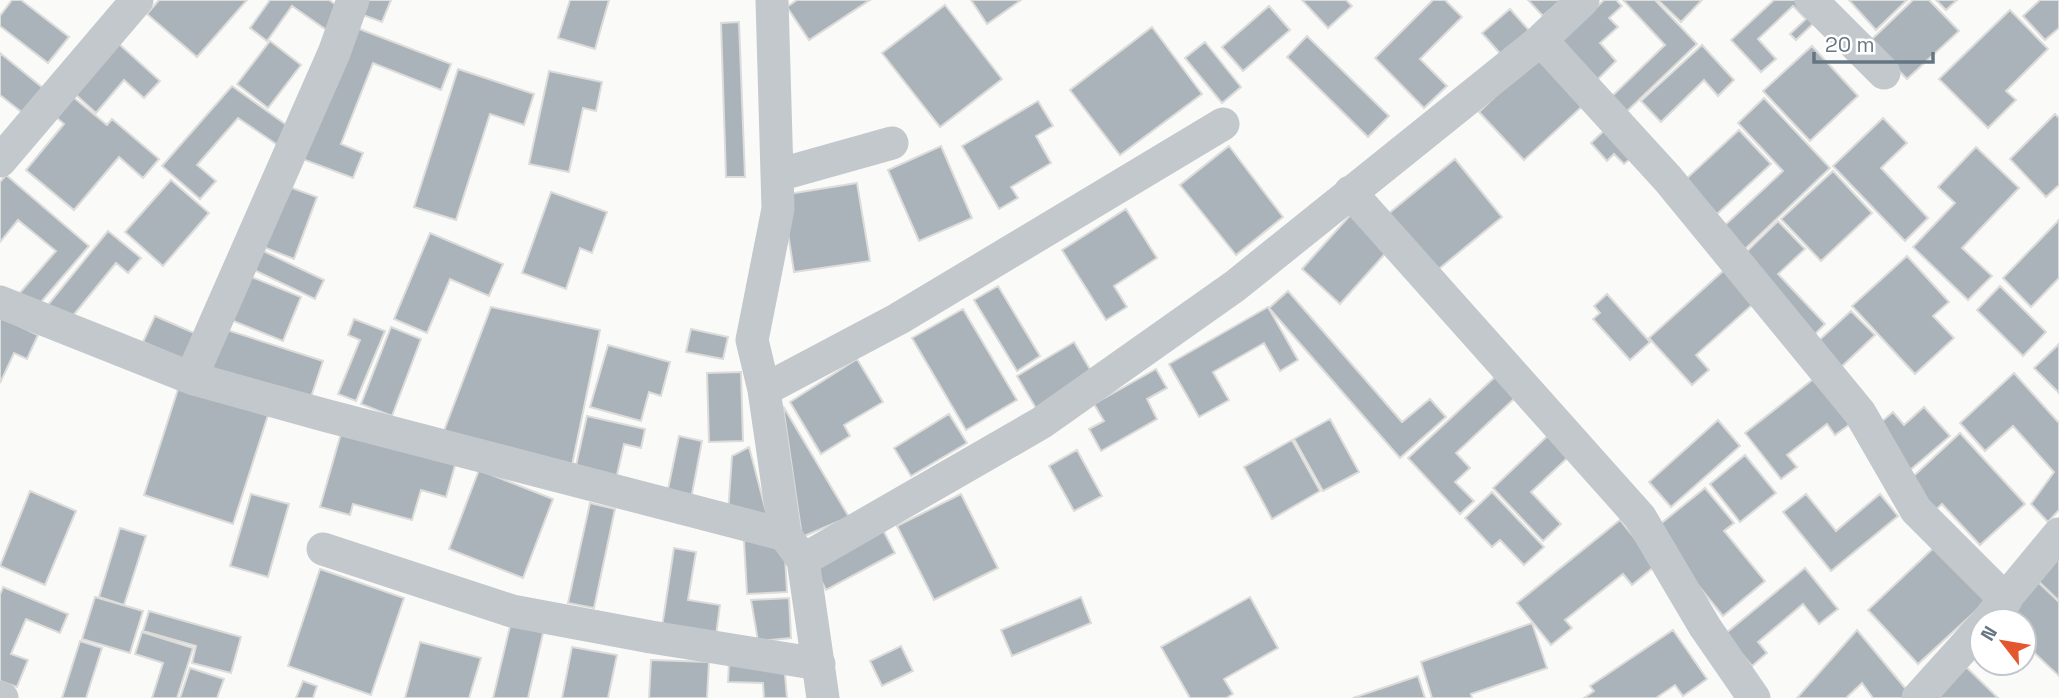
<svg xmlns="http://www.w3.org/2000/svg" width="2059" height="698" viewBox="0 0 2059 698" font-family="'Space Grotesk',sans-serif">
<rect width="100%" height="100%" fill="#fafaf8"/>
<path fill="#aab3b9" stroke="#dcdcda" stroke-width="2" d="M12,0h9l48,37 -21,26 -48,-37v-10z
M159,0h88l-50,57 -50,-43z
M270,0h59l14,10 -15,21 -36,-25 -25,35 -17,-13z
M360,0h31l-9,22 -27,-10z
M570,0h39l-14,49 -37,-11z
M797,0h73l-61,40 -22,-33z
M971,0h50l-34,24z
M1302,0h44l6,6 -24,22z
M1433,0h12l17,17 -42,42 27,27 -23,22 -49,-50z
M1528,0h33l-18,16z
M1604,0h12l6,6 -13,12 9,9 -18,16 16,18 -20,20 -37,-38z
M1623,0h32l42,44 -75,72 -15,-15 58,-56z
M1658,0h44l-21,22z
M1774,0h24l19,20 -21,20 -6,-6 16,-15 -13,-13 -35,33 18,20 -15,13 -30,-32z
M1849,0h58l-31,30z
M1913,0h16l30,31 -52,48 -37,-38z
M1936,0h21l-11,10z
M2040,0h19v28l-14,12 -22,-24z
M945,5l57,74 -62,48 -58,-74z
M1269,6l21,24 -47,41 -21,-24z
M1510,9l24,27 -28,24 -24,-27z
M2010,10l38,39 -42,42 10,9 -28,28 -49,-49z
M739,22l6,155h-19l-5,-154z
M349,25l102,39 -10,26 -68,-27 -32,81 22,9 -10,25 -56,-21z
M1152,27l50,67 -82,61 -50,-65z
M1307,36l82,80 -21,21 -81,-80z
M270,41l31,24 -33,43 -31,-24z
M1205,42l36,45 -19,16 -37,-45z
M119,44l41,37 -16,17 -20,-18 -28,33 -22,-20z
M1702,45l32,35 -16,16 -14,-16 -43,42 -20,-21z
M1812,46l46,50 -48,45 -47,-50z
M1542,52l46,49 -64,59 -45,-48z
M0,53l43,35 -19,26 -24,-19z
M458,69l76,25 -10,31 -34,-11 -34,106 -42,-13z
M549,71l53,11 -6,29 -13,-3 -14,64 -40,-8z
M232,86l60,43 -10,19 -44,-30 -41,47 19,16 -16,18 -38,-33z
M73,97l34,28 5,-6 47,40 -16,19 -24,-21 -45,53 -48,-40 38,-46 -8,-7z
M1764,98l66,70 -85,81 -21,-23 59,-55 -45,-48z
M1038,101l15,25 -17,10 15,27 -40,24 7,11 -19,11 -37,-63z
M2055,114l4,4v67l-13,12 -36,-38z
M1883,118l24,25 -26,25 47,50 -23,23 -72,-75z
M1611,124l26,29 -13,11 -10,-10 -7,7 -16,-18z
M1739,130l32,34 -54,50 -32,-34z
M941,146l31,72 -53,23 -31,-71z
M1229,146l54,71 -47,38 -56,-70z
M1976,147l43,41 -57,60 30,28 -24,24 -55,-53 42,-44 -17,-16z
M1455,159l47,58 -73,60 -47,-58z
M1833,171l39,42 -51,48 -40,-42z
M6,175l83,71 -54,63 -17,-14 38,-44 -38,-31 -18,22v-60z
M171,180l38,33 -46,53 -38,-34z
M857,183l13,78 -76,11 -12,-77z
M284,185l33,12 -23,62 -33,-13z
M551,192l56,20 -15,41 -12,-5 -14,41 -44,-16z
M1126,209l31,49 -43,28 13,21 -21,13 -44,-70z
M1353,212l38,35 -51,57 -38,-35z
M2059,220v58l-28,29 -28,-29z
M1778,221l27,28 -27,25 47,50 -15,15 -73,-78z
M108,231l33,27 -13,15 -12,-10 -49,60 -20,-17z
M430,233l73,31 -14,32 -39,-17 -23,54 -33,-14z
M261,250l63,30 -9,19 -63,-30z
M1907,256l42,46 -16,14 21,22 -39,36 -63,-68z
M1732,263l30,33 -66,59 13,15 -17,15 -43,-47z
M249,276l52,21 -18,44 -52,-21z
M998,286l42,70 -23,15 -43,-71z
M2000,286l46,46 -23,24 -46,-46z
M1288,291l114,131 28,-23 16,18 -46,41 -131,-150z
M1607,294l43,48 -20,18 -37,-41 7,-6 -6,-7z
M491,307l109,23 -29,140 -129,-34z
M1268,307l30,53 -18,11 -16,-28 -51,29 16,28 -30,17 -30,-53z
M963,309l54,91 -51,30 -54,-92z
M1851,311l24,24 -37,35 -24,-25z
M155,316l46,20 -11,26 -47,-20z
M0,317l38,18 -11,24 -13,-6 -14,30z
M354,319l31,12 -29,70 -18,-7 22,-54 -12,-5z
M391,327l30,12 -29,77 -31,-12z
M221,328l102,33 -16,48 -101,-34z
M691,329l37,8 -5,22 -37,-7z
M1074,342l20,34 -57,34 -20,-34z
M2059,344v49l-25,-25z
M608,345l62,17 -9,34 -12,-4 -8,29 -51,-14z
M857,359l26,43 -39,23 6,11 -29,18 -31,-52z
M1156,369l11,19 -20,11 10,20 -56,32 -12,-22 15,-8 -10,-17z
M741,372l2,69 -34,1 -2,-69z
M1821,373l36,46 -22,16 -8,-11 -40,31 10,12 -16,12 -36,-46z
M2014,373l45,50v87l-11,12 -17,-18 23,-32 -41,-46 -28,25 -25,-28z
M1496,376l20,21 -60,56 14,15 -15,14 19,19 -14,13 -52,-56z
M181,380l89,29 -37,115 -89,-29z
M783,406l66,111 -47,20z
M1924,407l26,29 -41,35 -36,-42 20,-17 11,13z
M949,414l18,29 -56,33 -17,-28z
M587,416l58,13 -4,19 -17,-4 -8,35 -41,-9z
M1330,419l29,53 -36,19 -29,-52z
M1718,420l22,26 -69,61 -22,-25z
M344,423l114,32 -12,42 -25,-7 -9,30 -59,-16 -3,11 -30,-8z
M1558,426l20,22 -47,44 30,32 -18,17 -50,-53z
M1960,433l65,71 -45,41 -38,-41 -11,10 -27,-29z
M679,436l23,5 -11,58 -24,-5z
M1292,440l28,51 -48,28 -28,-52z
M749,447l19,72 -40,-6 4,-57z
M1077,450l25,46 -28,15 -25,-45z
M1745,455l31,38 -36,29 -30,-38z
M479,470l74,29 -30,79 -74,-29z
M1705,488l29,35 -10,8 41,50 -42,35 -70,-86z
M30,491l46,20 -31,74 -45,-19z
M1492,492l52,55 -20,18 -24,-25 -8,7 -27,-29z
M251,494l38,10 -21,73 -38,-11z
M961,494l37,74 -64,32 -37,-74z
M1806,494l30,37 44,-37 18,22 -67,55 -48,-59z
M590,503l25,6 -21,99 -26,-5z
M1620,520l36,45 -24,20 -9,-11 -58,46 7,8 -21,17 -34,-42z
M120,528l26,8 -22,69 -25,-8z
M882,528l13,25 -69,37 -13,-25z
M784,539l3,53 -40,2 -3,-53z
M1942,540l51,55 -75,69 -50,-54z
M674,548l22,4 -8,48 32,5 -4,30 -54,-8z
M2059,554v47l-23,-22z
M1805,568l33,41 -19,15 -16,-20 -45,38 9,11 -15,13 -27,-32z
M320,569l84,29 -33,97 -83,-29z
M2038,582l21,20v74l-35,-33v-22h-22z
M3,587l65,27 -8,19 -34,-14 -15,35 17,6 -11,27 -17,-6v-86z
M95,597l48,14 -13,42 -48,-14z
M1081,597l10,26 -79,33 -11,-26z
M1250,597l28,51 -54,31 9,15 -7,4h-36l-29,-51z
M789,598l2,40 -33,3 -7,-41z
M149,611l92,26 -10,36 -39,-10 4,-17 -53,-15z
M511,622l33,7 -16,69h-35z
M1532,623l15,45 -76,26 1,4h-40l-11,-36z
M1673,630l34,49 -24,17 -8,-11 -19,13h-72l10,-7 -4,-5z
M1857,630l53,64 -4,4h-33l-11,-15 -16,15h-49z
M142,632l51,16 -16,50h-25l11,-35 -28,-9z
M80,641l22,7 -16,50h-24z
M420,642l61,16 -12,40h-64z
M901,646l12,25 -31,15 -12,-25z
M572,647l45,8 -9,43h-46z
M651,660l58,2 -2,36h-58z
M729,662l55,1 3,35h-23l-1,-15 -35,-1z
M1962,663l36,35h-70z
M1987,663h21l-10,11z
M190,668l34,11 -7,19h-37z
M1418,676l7,22h-72z
M303,681l14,5 -4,12h-17z"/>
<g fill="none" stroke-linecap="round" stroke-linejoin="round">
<path stroke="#c3c8cc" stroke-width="33" d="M772,0l6,209 -26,131 12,50 21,145 18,25 20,138
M1811,0l73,73
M1541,40l127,139 192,234 56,97 90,90
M0,161l137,-161
M778,175l114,-32
M1350,192l290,325 65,110 49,71
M0,302l191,76 133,37 461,120
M191,378l143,-325 19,-53
M764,390l134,-71 325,-195
M323,549l189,62 139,26 168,27
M803,560l238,-137 194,-137 306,-246 42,-40
M1987,621l72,-87
M0,697l2,1
M1918,698l64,-71"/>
</g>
<g transform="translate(2003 642) rotate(301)"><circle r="33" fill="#ffffff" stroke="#c1c8cd" stroke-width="2"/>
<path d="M0-5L12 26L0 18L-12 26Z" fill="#e4572e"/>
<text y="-10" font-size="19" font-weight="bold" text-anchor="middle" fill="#657683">N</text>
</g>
<path d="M1814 52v10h119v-10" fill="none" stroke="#657683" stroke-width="3.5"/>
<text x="1825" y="52" font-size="21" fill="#657683" stroke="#ffffff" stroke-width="5" paint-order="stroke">20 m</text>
</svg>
